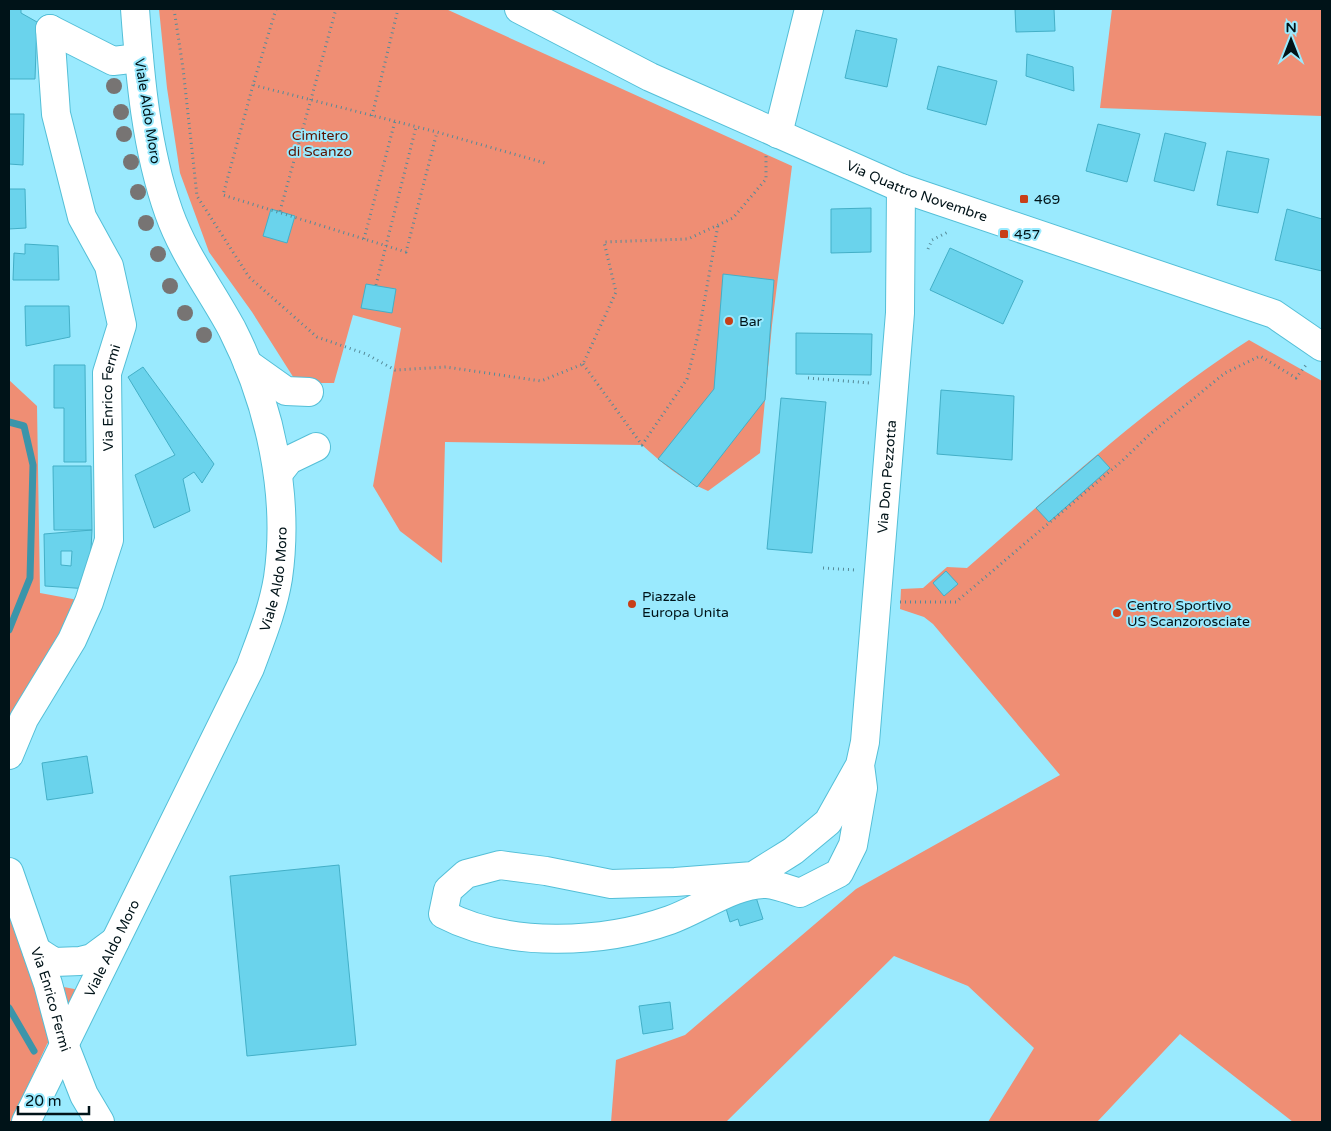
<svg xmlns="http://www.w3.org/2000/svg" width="1331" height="1131" viewBox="0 0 1331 1131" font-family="'Varela Round',sans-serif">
<rect width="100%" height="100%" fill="#9aeafe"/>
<path fill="#ef8e74" d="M159,9h287l346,157 -20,159 -12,128 -52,38c-25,-10 -47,-29 -66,-46l-197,-3 -3,121 -42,-32 -27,-45 28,-158 -48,-13 -19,68h-37l-45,-71 -43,-60 -29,-79 -13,-85z
M1112,9h210v107l-222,-8z
M1249,340l73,41v741h-29l-113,-88 -83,88h-109l46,-74 -66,-62 -74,-30 -168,166h-115l5,-62 69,-25 171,-146 204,-114 -127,-151 -9,-7 -24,-8 1,-20 22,-1 24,-21 20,1c91,-79 181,-163 282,-228z
M9,380l28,26 3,187 49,9 -80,153z
M9,872l39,112 42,8 -43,52 -36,78h-2z"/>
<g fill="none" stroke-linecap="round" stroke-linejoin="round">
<path stroke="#3b95aa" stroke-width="7" d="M9,422l15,4 9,39 -3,113 -21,52
M9,1008l25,43"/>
</g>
<path fill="#6ad3ec" stroke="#43afc7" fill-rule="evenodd" d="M9,9h12v4l16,9 -2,57h-26z
M1015,9h39l1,22 -39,1z
M856,30l41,9 -10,48 -42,-9z
M1027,54l46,13 1,24 -48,-15z
M938,66l59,15 -11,44 -59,-16z
M9,114h15l-1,51 -14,-1z
M1098,124l42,10 -13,48 -41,-11z
M1165,133l41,10 -12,48 -40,-10z
M1227,151l42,8 -11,54 -41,-8z
M9,189h16l1,39 -17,1z
M871,208v44l-40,1v-44z
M271,209l24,7 -8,27 -24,-7z
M1287,209l35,10v52l-47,-11z
M25,244l33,2 1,34h-46l1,-27 11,1z
M950,248l73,33 -20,43 -73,-34z
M723,274l51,6 -9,120 -68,87 -39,-28 56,-70z
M366,284l30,5 -4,24 -31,-5z
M25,306h44l1,31 -44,9z
M796,333l76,1 -1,41 -75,-1z
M54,365h31l1,97h-22v-54h-10z
M143,367l71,97 -12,19 -8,-11 -11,7 7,32 -36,17 -19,-53 40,-20 -47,-78z
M941,390l73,6 -2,64 -75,-6z
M781,398l45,4 -14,151 -45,-4z
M1098,455l12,13 -61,54 -13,-14z
M53,466h38l1,64h-38z
M92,530l-3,59 -44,-3 -1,-52zM61,551h11l-1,15 -10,-1z
M946,571l12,13 -14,12 -11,-13z
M87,756l6,37 -46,7 -5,-37z
M339,865l17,180 -109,11 -17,-180z
M754,891l9,28 -23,7 -2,-7 -8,3 -5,-17z
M670,1002l3,27 -30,5 -4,-28z"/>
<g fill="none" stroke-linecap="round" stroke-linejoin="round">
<defs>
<g id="minor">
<path id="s1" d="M519,9l131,68 251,111 373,126 48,33"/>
<path d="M50,29l63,32 26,-3"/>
<path d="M778,134l31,-125"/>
<path d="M248,364l38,27 23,1"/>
<path d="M278,474l11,-14 27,-13"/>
<path id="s2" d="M9,755l15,-36 48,-79 17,-38 20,-62 -2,-167 15,-48 -13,-59 -27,-49 -26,-103 -6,-85"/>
<path id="s3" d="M860,765l3,23 -10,57 -14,28 -39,20c-10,-3 -22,-8 -33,-9 -32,-1 -68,26 -97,36 -68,24 -162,28 -227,-6l5,-24 18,-16 34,-9 46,6 65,13 64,-2 78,-6 40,-25 35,-29 32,-57 5,-23 35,-429 1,-125"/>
<path id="s4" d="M9,872l39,112 16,60 20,51 16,27"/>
<path d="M37,951l17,11 26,-1 12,-3 23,-17"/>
<path id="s5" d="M26,1122l224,-454c11,-30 23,-59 28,-90 12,-83 -8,-174 -46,-249 -21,-39 -48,-74 -63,-116 -23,-65 -29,-136 -34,-204"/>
</g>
</defs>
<use href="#minor" stroke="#54bfd7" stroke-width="30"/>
<path stroke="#558a98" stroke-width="3" stroke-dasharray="1 4" stroke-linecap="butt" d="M174,9l9,59 14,128 52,81 68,60 49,17 29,16 51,-3 95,14 42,-17 33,-72 -12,-50 84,-3 45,-21 33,-39v-24
M276,9l-23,76 184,47 108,31
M253,85l-30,110 183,57 31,-120
M372,116l26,-107
M280,211l56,-202
M364,239l31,-118
M928,249l4,-9 16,-8
M376,285l40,-158
M583,364l59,81 45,-66 12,-48 19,-106
M808,378l62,5
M823,568l32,2
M900,602h56l166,-141 28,-27 75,-61 35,-17 36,22 10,-13"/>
<use href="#minor" stroke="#fff" stroke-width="28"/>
</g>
<g fill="#777473">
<circle cx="114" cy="86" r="8"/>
<circle cx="121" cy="112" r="8"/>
<circle cx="124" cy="134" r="8"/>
<circle cx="131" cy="162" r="8"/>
<circle cx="138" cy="192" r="8"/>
<circle cx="146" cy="223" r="8"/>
<circle cx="158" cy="254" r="8"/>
<circle cx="170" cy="286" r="8"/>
<circle cx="185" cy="313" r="8"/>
<circle cx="204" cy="335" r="8"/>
</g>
<g fill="#c83f18" stroke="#9aeafe" stroke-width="2">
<rect x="1019" y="194" width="10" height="10" rx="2.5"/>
<rect x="999" y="229" width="10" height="10" rx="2.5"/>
<circle cx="729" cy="321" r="5"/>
<circle cx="632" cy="604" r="5"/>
<circle cx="1117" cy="613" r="5"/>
</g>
<g text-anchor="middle" stroke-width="4" stroke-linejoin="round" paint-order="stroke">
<g font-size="14" fill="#001318" stroke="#9aeafe">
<text transform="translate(148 111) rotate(81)" y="5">Viale Aldo Moro</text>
<text dy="5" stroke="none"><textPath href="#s1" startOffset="438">Via Quattro Novembre</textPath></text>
<text dy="5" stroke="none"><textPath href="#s2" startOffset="381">Via Enrico Fermi</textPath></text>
<text dy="5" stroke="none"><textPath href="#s3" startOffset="1314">Via Don Pezzotta</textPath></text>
<text dy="5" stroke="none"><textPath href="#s5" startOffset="599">Viale Aldo Moro</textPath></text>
<text dy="5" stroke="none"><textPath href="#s5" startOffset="194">Viale Aldo Moro</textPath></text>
<text dy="5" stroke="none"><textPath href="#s4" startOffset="134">Via Enrico Fermi</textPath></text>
</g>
<g font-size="14" fill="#5b1301" stroke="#9aeafe">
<text x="320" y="140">Cimitero<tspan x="320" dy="16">di Scanzo</tspan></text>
</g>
<g font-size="14" fill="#001318" stroke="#9aeafe" text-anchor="start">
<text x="1034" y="204">469</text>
<text x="1014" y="239">457</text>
<text x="739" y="326">Bar</text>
<text x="642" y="601">Piazzale<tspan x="642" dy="16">Europa Unita</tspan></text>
<text x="1127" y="610">Centro Sportivo<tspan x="1127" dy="16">US Scanzorosciate</tspan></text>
</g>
</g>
<rect width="1331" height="1131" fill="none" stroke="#001318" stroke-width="20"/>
<g transform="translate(1291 40)" stroke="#9aeafe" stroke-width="4" paint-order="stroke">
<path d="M0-4L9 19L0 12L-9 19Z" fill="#001318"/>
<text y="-8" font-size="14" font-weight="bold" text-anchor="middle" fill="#001318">N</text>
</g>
<path d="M18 1106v8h71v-8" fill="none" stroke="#001318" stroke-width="2.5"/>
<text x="25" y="1106" font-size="15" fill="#001318" stroke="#9aeafe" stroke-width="4" paint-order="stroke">20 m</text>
</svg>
